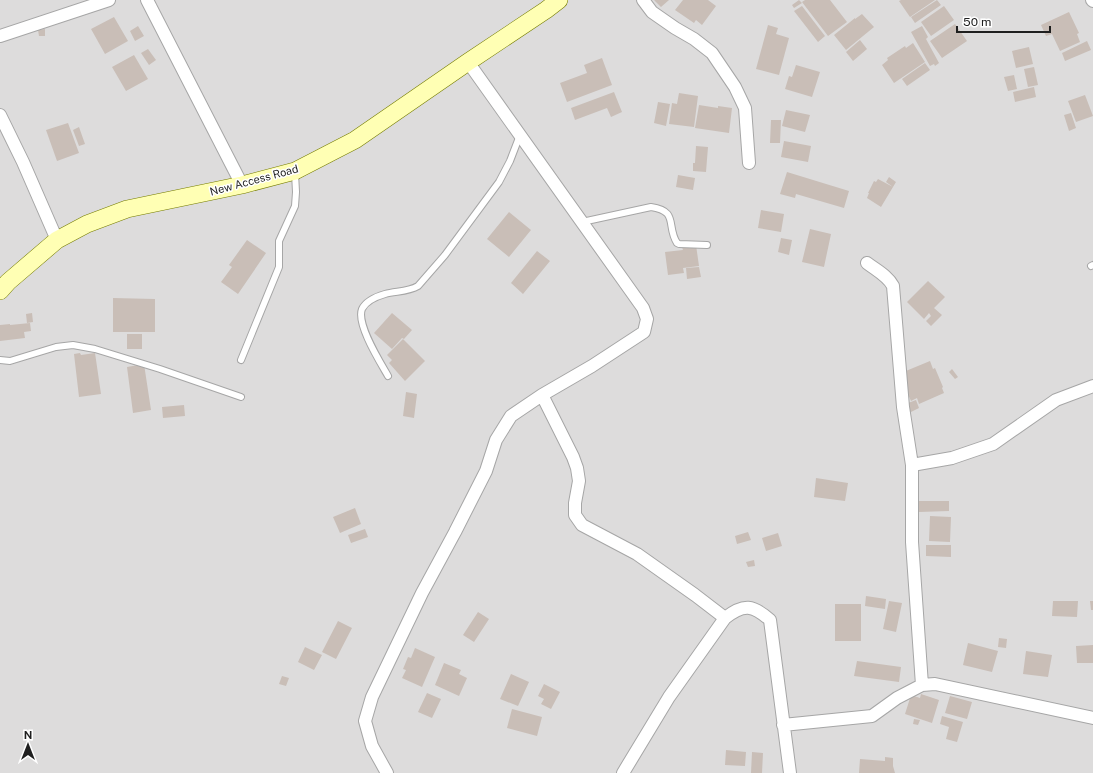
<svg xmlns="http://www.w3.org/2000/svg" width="1093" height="773" viewBox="0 0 1093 773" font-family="'Public Sans',sans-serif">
<rect width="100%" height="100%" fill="#f1ece4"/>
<path fill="#dddcdc" d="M0,0h1093v773h-1093z"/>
<path fill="#c9beb7" d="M654,0h15l-8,7z
M683,0h25l8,6 -14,19 -6,-5 -2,3 -19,-13z
M799,0l3,3 -8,5 -2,-3z
M805,0h25l17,22 -19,14 -26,-34z
M901,0h34l-25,17 -11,-16z
M937,0l4,5 -26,18 -4,-6z
M802,6l23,30 -7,6 -24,-31z
M944,6l10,14 -23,16 -10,-14z
M1069,12l10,21 -2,1 3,8 -20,9 -8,-17 -6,2 -5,-11z
M862,14l12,13 -28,23 -12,-15 21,-17v1z
M114,17l14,24 -23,13 -14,-25z
M955,24l12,17 -25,17 -12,-17z
M768,25l10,3 -2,6 13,4 -10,37 -23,-6z
M138,26l6,10 -9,5 -5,-10z
M922,26l6,11 -2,2 13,24 -4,3 -1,-2 -4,2 -19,-34z
M45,29v7h-6l-1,-6z
M860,40l7,9 -14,12 -7,-9z
M1087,41l4,9 -26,11 -3,-8z
M913,43l12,19 -31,21 -12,-18 6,-5 -1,-2 18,-12 1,2z
M1029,47l4,17 -17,4 -4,-17z
M148,49l8,11 -7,5 -8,-12z
M134,55l14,24 -22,12 -14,-24z
M602,58l10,27 -45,17 -7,-19 27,-10 -3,-8z
M925,63l5,7 -23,16 -5,-7z
M796,65l24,7 -8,25 -27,-8 4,-13 3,1z
M1034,67l4,18 -10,2 -4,-18z
M1014,75l3,14 -9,2 -4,-14z
M1034,87l2,10 -21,5 -2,-10z
M614,92l8,20 -11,5 -4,-9 -32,12 -4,-12z
M679,93l19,3 -4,31 -25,-3 3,-21 5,1z
M1085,95l8,21 -17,6 -8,-21z
M658,102l12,2 -4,22 -12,-3z
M699,105l19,3v-2l14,2 -3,25 -34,-5z
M786,110l24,5 -5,17 -23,-6z
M1071,113l5,15 -7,3 -5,-16z
M771,120h10l-1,23h-10z
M68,123l11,30 -22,8 -11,-31z
M79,127l6,17 -6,2 -6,-16z
M784,141l27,5 -3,16 -27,-5z
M696,146l12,1 -2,25 -13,-1v-8h2z
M787,172l62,19 -5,17 -48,-14 -1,4 -15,-4z
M678,175l17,3 -2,12 -17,-3z
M889,177l7,5 -3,5 -7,-5z
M878,179l15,8 -12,20 -14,-9 2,-5h-1l6,-12 2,1z
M761,210l23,4 -3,18 -23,-4z
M509,212l22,18 -22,27 -22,-18z
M810,229l21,5 -7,33 -22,-5z
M781,238l11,2 -3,15 -11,-3z
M247,240l19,13 -28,41 -17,-12 11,-15 -3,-2z
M696,245l3,21 -16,2 1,5 -16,2 -3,-23 18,-2 -1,-3z
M537,251l13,10 -27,33 -12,-11z
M699,267l2,10 -14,2 -1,-11z
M928,281l17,16 -11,11 8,7 -11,11 -5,-5 5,-5 -2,-3 -5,6 -17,-17z
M113,298l42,1v33h-42z
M32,313l1,9 -6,1 -1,-9z
M392,313l20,17 -8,9 -2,-1 -10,11 -18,-16z
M30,323l1,8 -7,1 1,6 -25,3v-16l10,-1v1z
M127,334h15v15h-15z
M403,339l22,22 -20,20 -16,-18 3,-3 -5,-5z
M80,353l1,2 14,-2 6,41 -22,3 -5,-43z
M930,361l3,8 2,-1 8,19 -1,1 2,5 -25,11 -2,-6 -6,3 -9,-20 -1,-8z
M144,364l7,46 -18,3 -6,-46z
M952,369l6,8 -3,2 -6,-7z
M406,392l11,2 -3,24 -11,-2z
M916,400l3,8 -12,6 -4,-9z
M184,405l1,11 -22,2 -1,-11z
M816,478l32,5 -3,18 -31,-4z
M919,501h30v10l-30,1z
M355,508l6,16 -21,9 -7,-16z
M930,516l21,1 -1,25 -21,-1z
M365,529l3,8 -17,6 -3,-8z
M748,532l3,8 -14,4 -2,-8z
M778,533l4,13 -16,5 -4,-13z
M926,545h25v12l-25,-1z
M754,560l1,6 -7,1 -2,-5z
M866,596l20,3 -1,10 -20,-3z
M889,601l13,2 -6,29 -13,-3z
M1053,601h25l-1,16 -25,-1z
M1090,601h3v9h-2z
M835,604h26v37h-26z
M478,612l11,7 -15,23 -11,-7z
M338,621l14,7 -16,31 -14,-7z
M999,638l8,1 -1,9 -8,-1z
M968,643l30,8 -6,21 -29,-7z
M1093,645v18h-16l-1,-17z
M305,647l17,8 -8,15 -16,-8z
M415,648l20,9 -13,30 -20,-9 4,-8 -3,-1 5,-12 3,1z
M1026,651l26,4 -4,22 -25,-3z
M857,661l44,6 -2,15 -45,-6z
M444,663l17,7 -2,4 8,4 -8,18 -24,-11z
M511,674l18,8 -11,24 -18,-7z
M282,676l7,2 -3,8 -7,-2z
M544,684l16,8 -9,17 -10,-5 3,-5 -6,-3z
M427,693l14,6 -9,19 -14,-6z
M921,694l18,6 -7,23 -27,-9 6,-19 9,3z
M950,696l22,6 -5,17 -22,-6z
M512,709l30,8 -5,19 -30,-8z
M942,716l21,6 -6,20 -11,-3 3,-12 -9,-3z
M914,719l6,1 -2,5 -5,-1z
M726,750l20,2 -1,14 -20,-1z
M752,752l11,1 -1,20h-11z
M885,757l8,1v8l2,7h-36l1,-14 25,2z"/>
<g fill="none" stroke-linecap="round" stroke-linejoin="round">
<defs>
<path id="service" d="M582,222l69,-15c28,4 15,19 26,36l2,1 28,1
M1091,266l2,-1
M0,360l10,1 46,-14 17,-2 22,4 65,20 81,28
M241,360l38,-93v-26l16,-35 1,-14 -1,-19
M388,376c-8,-14 -32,-52 -26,-67 4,-8 16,-13 23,-15 11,-3 23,-2 33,-8l27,-31 54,-73 11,-21 10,-26"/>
<path id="minor" d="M147,0l95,185
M643,0l9,12 23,16 19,11 18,14 23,34 10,21 4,55
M1092,0l1,1
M0,36l109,-36
M0,115l23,47 34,78
M867,263c9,7 21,13 26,23l10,121 9,58v77l10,143
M542,395l31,62 4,11 2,13 -4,22v12l7,10 55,29 58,41 30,23
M912,465l40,-7 41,-14 63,-44 37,-14
M783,725l89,-9 25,-18 25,-13 13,-1 158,34
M387,773l-15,-27 -7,-25 7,-24 50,-104 33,-61 31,-61 10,-31 15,-24 31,-21 50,-29 52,-34 3,-13 -4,-11 -175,-246
M623,773l46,-76 56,-79c19,-15 28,-13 45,2l20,153"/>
<path id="secondary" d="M0,291l8,-9 49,-42 30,-16 40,-15 115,-24 53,-14 60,-31 113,-78 78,-52 13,-10"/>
</defs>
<use href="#service" stroke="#a6a6a6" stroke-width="8"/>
<use href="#minor" stroke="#a6a6a6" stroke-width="14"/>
<use href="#secondary" stroke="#757c00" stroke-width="18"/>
<use href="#service" stroke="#fff" stroke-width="6"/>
<use href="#minor" stroke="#fff" stroke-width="12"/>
<use href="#secondary" stroke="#ffffb4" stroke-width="17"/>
</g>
<g text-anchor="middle" stroke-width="3" stroke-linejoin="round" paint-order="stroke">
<g font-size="11" fill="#1f1f1f" stroke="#fff">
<text transform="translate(254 180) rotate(-15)" y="4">New Access Road</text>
</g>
</g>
<g transform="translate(28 745)" stroke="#ffffff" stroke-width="3" paint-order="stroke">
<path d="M0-3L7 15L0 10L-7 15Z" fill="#1f1f1f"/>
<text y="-6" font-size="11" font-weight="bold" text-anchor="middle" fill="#1f1f1f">N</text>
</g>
<path d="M957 26v6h93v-6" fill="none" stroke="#1f1f1f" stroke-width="2"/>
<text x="963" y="26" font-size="12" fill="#1f1f1f" stroke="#ffffff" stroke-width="3" paint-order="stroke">50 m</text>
</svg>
